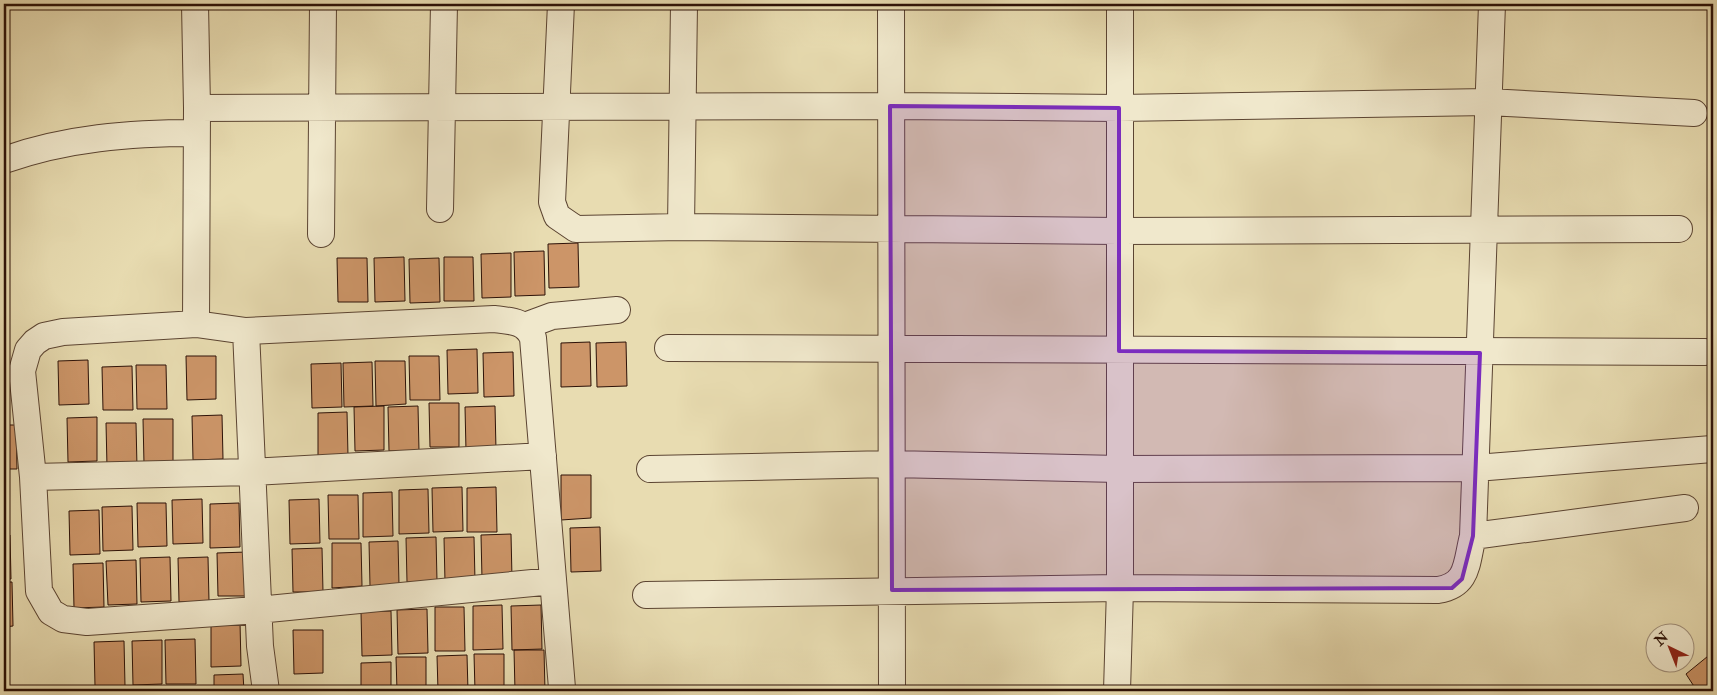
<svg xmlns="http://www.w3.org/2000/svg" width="1717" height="695" viewBox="0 0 1717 695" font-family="'IM FELL Double Pica',serif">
<rect width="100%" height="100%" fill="#e8dcb1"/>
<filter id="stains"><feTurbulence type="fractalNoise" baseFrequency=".004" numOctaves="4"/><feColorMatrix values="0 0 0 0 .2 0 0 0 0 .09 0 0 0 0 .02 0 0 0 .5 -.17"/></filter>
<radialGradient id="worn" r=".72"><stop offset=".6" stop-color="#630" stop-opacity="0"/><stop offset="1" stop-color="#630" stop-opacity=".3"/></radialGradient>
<path fill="#cc9568" stroke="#2c1107" d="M578,243l1,44 -30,1 -1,-44z
M544,251l1,44 -30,1 -1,-44z
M511,253v44l-29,1 -1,-44z
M404,257l1,44 -30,1 -1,-44z
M444,257h29l1,44h-30z
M337,258h30l1,44h-30z
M439,258l1,44 -30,1 -1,-44z
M590,342l1,44 -30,1v-44z
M626,342l1,44 -30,1 -1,-44z
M477,349l1,44 -30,1 -1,-44z
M513,352l1,44 -30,1 -1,-44z
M186,356h30v43l-29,1z
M409,356h30l1,44h-30z
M88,360l1,44 -30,1 -1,-44z
M375,361h30l1,43 -30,2z
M372,362l1,44 -29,1 -1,-44z
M341,363l1,44 -30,1 -1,-44z
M136,365h30l1,44h-30z
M132,366l1,44h-30l-1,-43z
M429,403h30v44h-29z
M384,406v44l-29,1 -1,-44z
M418,406l1,45h-30l-1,-44z
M495,406l1,44 -30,1 -1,-44z
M347,412l1,44h-30v-43z
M222,415l1,44 -30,1 -1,-44z
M97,417v44l-29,1 -1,-44z
M143,419h30v44l-29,1z
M106,423h30l1,44h-30z
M4,425h12l1,44h-13z
M561,475h30v43l-30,2z
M4,486h2l1,44h-3z
M462,487l1,44 -30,1 -1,-44z
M496,487l1,45h-30v-44z
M428,489l1,44 -30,1v-44z
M392,492l1,44 -30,1v-44z
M328,495h30l1,44h-30z
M202,499l1,44 -30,1 -1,-44z
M319,499l1,44 -30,1 -1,-44z
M137,503h29l1,43 -29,1z
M239,503l1,44 -30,1v-44z
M132,506l1,44 -30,1 -1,-44z
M99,510l1,44 -30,1 -1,-44z
M600,527l1,44 -30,1 -1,-44z
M511,534l1,44 -30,1 -1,-44z
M4,535h6l1,44h-7z
M436,537l1,44 -30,1 -1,-44z
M474,537l1,44 -30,1 -1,-44z
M398,541l1,44 -29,1 -1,-44z
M332,543h29l1,43 -30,2z
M322,548l1,44h-30l-1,-43z
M247,552l1,44h-30l-1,-43z
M170,557l1,44 -30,1 -1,-44z
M208,557l1,44 -30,1 -1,-44z
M136,560l1,44 -29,1 -2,-44z
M103,563l1,44 -30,1 -1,-44z
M4,582h8l1,44 -9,1z
M502,605l1,44 -30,1v-44z
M541,605l1,44 -30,1 -1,-44z
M435,607h29l1,44h-30z
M427,609l1,44 -30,1 -1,-44z
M391,611l1,44 -30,1 -1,-44z
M240,622l1,44 -30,1v-44z
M293,630h30v43l-29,1z
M195,639l1,45h-30l-1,-44z
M162,640v44l-29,1 -1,-44z
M124,641l1,45h-30l-1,-44z
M514,650h30l1,41h-30z
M1713,652v39h-16l-11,-17z
M474,654h30v37h-29z
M467,655l1,36h-30l-1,-35z
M396,657h30v34h-29z
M391,662v29h-30v-28z
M243,674l1,17h-30v-16z"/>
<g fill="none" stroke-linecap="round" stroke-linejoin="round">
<defs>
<path id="street" d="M195,4l2,104 -1,216
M561,4l-9,198 5,14 19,13 105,-2 437,4 561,-2
M891,4l1,687
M197,108l693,-2 229,2 369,-6 206,11
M4,160c62,-22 126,-27 192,-27
M440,209l4,-205
M681,227l3,-223
M321,234l2,-230
M525,326l27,-10 65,-6
M246,331l14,315 6,45
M668,348l1037,4
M650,469l241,-5 228,5 357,-1 236,-19
M33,477l219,-5 291,-16
M1473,536l212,-28
M553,581l-295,29 -171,12 -24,-3 -12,-7 -12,-21 -6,-114 -11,-106 6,-21 7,-8 9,-6 19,-4 133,-8 50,7 248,-12c17,2 32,2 39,19l29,350 -1,3
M646,595l474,-7 318,2c31,-5 28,-27 35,-54l19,-532
M1117,691l3,-103v-584"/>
</defs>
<use href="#street" stroke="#5b4432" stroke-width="28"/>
<use href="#street" stroke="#f0e8cc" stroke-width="26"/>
</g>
<path fill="#7b2cbf" fill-opacity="0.2" stroke="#7b2cbf" stroke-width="4" stroke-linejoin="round" d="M890,106l229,2v243l361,2 -7,183 -11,43 -10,9 -560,2z"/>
<rect width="1717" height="695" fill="none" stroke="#e8dcb1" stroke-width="20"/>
<rect x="5" y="5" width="1707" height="685" fill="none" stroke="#2c1107" stroke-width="2.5"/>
<rect x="10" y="10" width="1697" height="675" fill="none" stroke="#2c1107"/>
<g transform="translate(1670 648) rotate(317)"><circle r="24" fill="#f0e8cc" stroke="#a2927d"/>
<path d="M0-4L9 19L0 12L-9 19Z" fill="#8f2418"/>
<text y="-8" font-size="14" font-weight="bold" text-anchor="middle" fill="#2c1107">N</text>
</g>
<rect width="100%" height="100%" filter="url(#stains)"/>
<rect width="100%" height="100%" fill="url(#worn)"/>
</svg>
